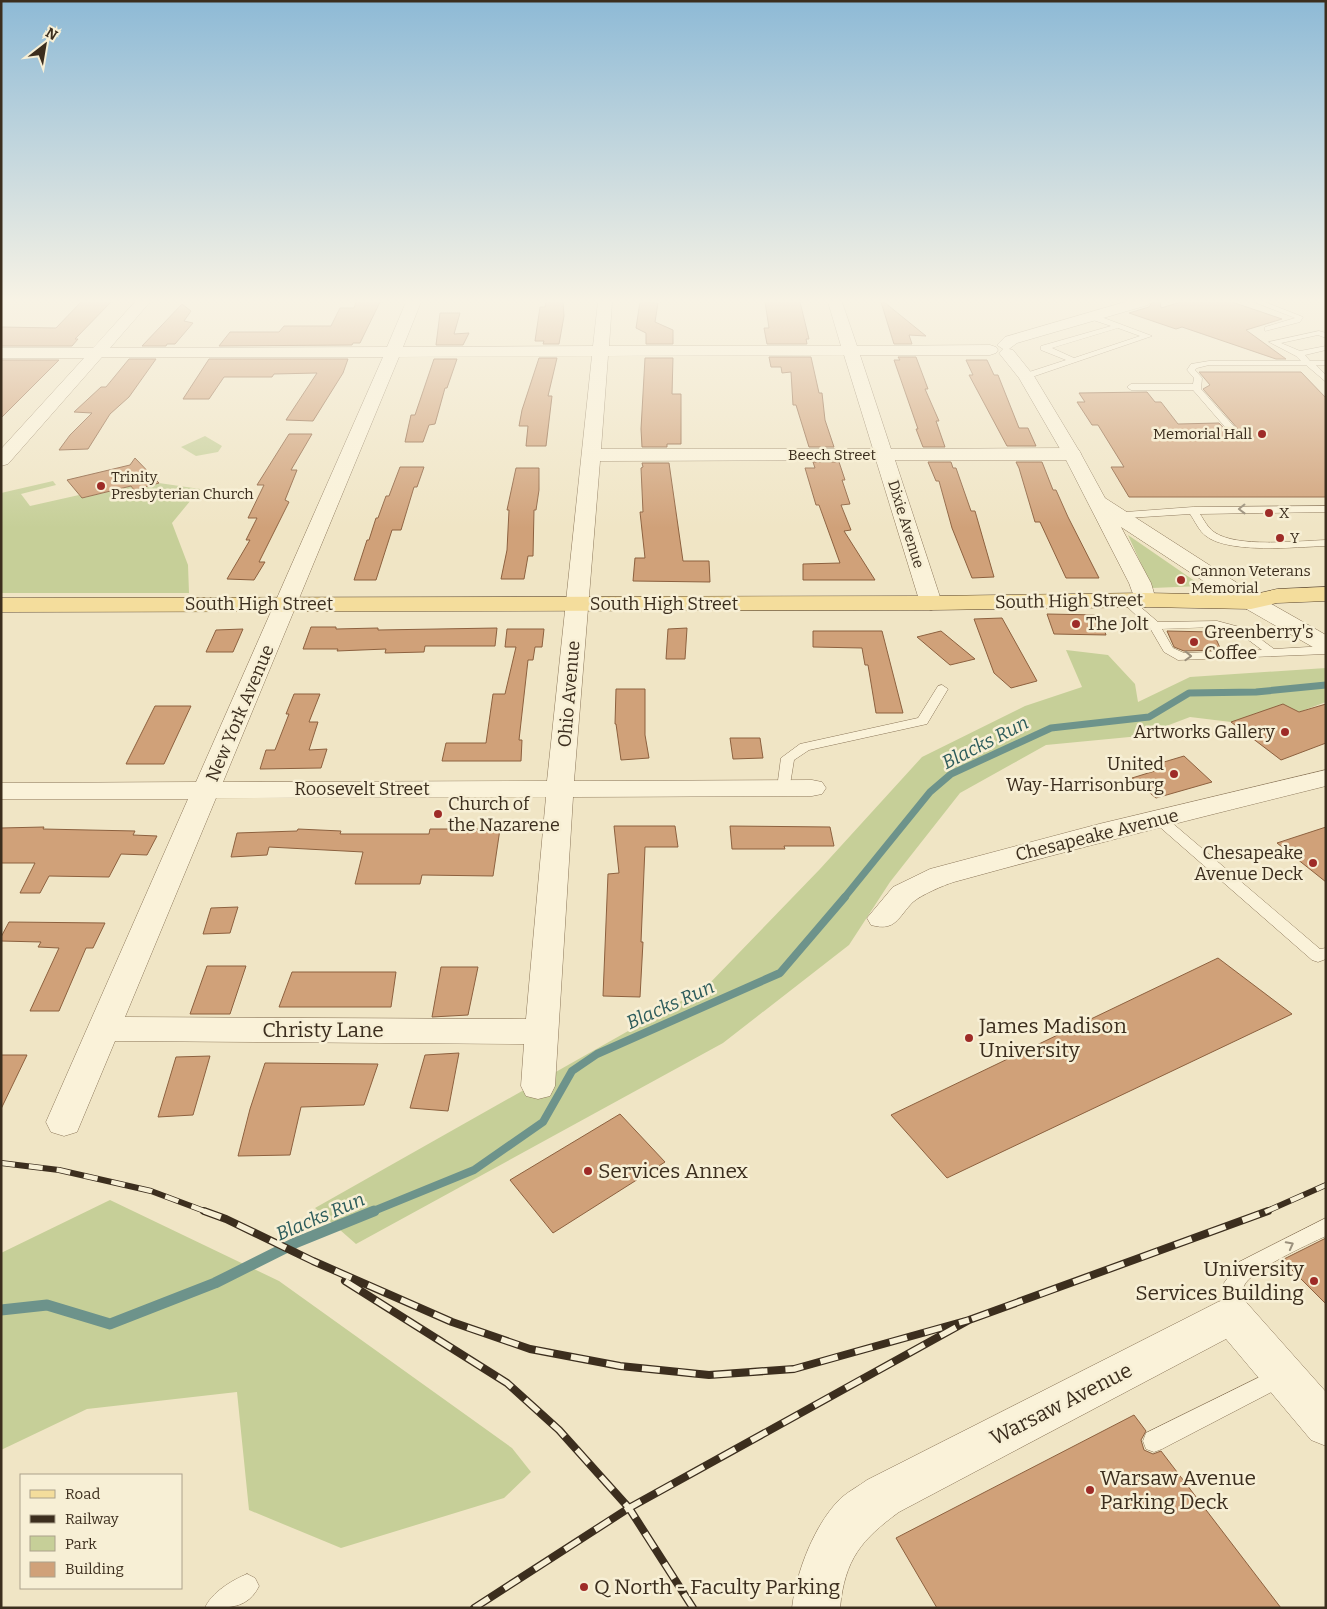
<svg xmlns="http://www.w3.org/2000/svg" width="1327" height="1609" viewBox="0 0 1327 1609" font-family="Bitter,serif">
<rect width="100%" height="100%" fill="#f0e5c5"/>
<path fill="#c6cf98" d="M205,436l17,10 -4,6 -22,4 -15,-9z
M53,481l3,4 -35,9 9,12 49,-11 4,3 24,-6 3,-5 3,4 18,-5 3,4 25,-7 41,6 -28,34 16,42 1,28h-188v-100z
M1128,535l74,51 -50,2z
M1066,650l42,5 27,29 3,18 52,-25 136,-9v34l-27,10 -16,-8 -52,18 -41,-5 -50,19 -94,9 -86,48 -70,89 -41,63 -126,98 -367,201 -41,-36 391,-221 114,-118 102,-112 103,-51 57,-19z
M110,1200l169,81 233,167 19,24 -27,26 -163,50 -92,-38 -12,-118 -150,17 -86,41v-197z"/>
<g fill="none" stroke-linecap="round" stroke-linejoin="round">
<path stroke="#6d938b" stroke-width="7" d="M844,898l86,-106 21,-18 100,-46 98,-11 40,-24 67,-1 70,-7"/>
<path stroke="#6d938b" stroke-width="8" d="M371,1212l103,-42 69,-48 29,-51 25,-17 183,-81 65,-76"/>
<path stroke="#6d938b" stroke-width="11" d="M1,1310l46,-5 63,19 105,-41 80,-40 79,-32"/>
</g>
<path fill="#d0a179" stroke="#8d613f" d="M81,302h30l-36,37h3l-6,7h-71v-19l55,1z
M356,302h24l-20,41h-7l-1,2 -133,1 11,-14h49l5,-6h47l9,-18h14z
M546,302h17l1,14 -5,28h-16l1,-3h-9l5,-34h5z
M640,302l18,1 -3,19 18,8v14h-27v-11l-10,-5z
M765,302h35l9,37h-3l1,5h-40l-3,-16h5z
M881,302h3l42,34 -17,-1 3,9h-18z
M1152,302h8l1,6 20,-6h51l50,17 -36,11 40,29h-10l-94,-32 -6,2 -47,-16 20,-6z
M182,304l9,7 -7,10 9,2 -18,21h-8l-1,2h-24z
M440,313h20l-6,21 15,-1 -6,12h-27z
M769,357h42l8,36h3l3,27 9,27h-25l-13,-42h-3l-2,-33 -9,1 -1,-6h-10z
M898,357h18l12,32h-3l14,32h-3l9,26h-22l-7,-18h2l-24,-69h6z
M539,358h18l-9,38h4l-6,50h-20l2,-20h-9l3,-16z
M645,358h28l-1,36h9v50h-14v3h-25l-1,-18z
M129,359h27l-27,38 -19,17 -22,35 -29,1 11,-15 22,-22 -18,-1 27,-25h5z
M209,359h139l-5,14 -30,48 -27,-1 31,-47 -43,1 -2,3h-48l-15,22h-26z
M434,359h23l-10,29h-2l-10,36 -6,1 -6,17h-18l6,-27h4z
M1,360h58l-58,58z
M966,360h21l7,15h4l21,53h9l8,18h-29l-38,-71h4z
M1199,372h102l25,26v99h-197l-18,-30h13l-26,-42h-6l-15,-23h8l-6,-9 68,-1 8,10h6l17,22 41,-1 11,12h8v-6l-35,-40 7,-4z
M289,434h23l-21,36h6l-12,30 4,2 -30,60h6l-11,18 -27,-1 23,-39h-4l11,-22h-9l16,-33h-7z
M135,458l24,25 -25,7 -3,-4 -49,12 -15,-18 63,-15z
M813,462h26l6,18h-3l8,24 -9,1 10,25 -7,1 31,49h-72v-16l37,-1 -21,-58h-3l-11,-37h10z
M928,462h23l2,6h3l15,43h4l19,66 -22,1 -20,-50 -13,-47h-3z
M1016,462h26l11,28h3l12,27 31,61h-33l-26,-56h-5l-16,-54z
M642,463h27l14,98h26l1,21 -77,-1 2,-23h10l-5,-46h3l-2,-44 2,-1z
M400,467h24l-7,20h-3l-13,43h-9l-16,50h-22l13,-40h2l7,-22h2l8,-22h3z
M516,468h23v22l-3,20h-2l-1,46h-5l-4,23h-23l6,-29 2,-40h-2z
M1047,614l52,1 7,20 -52,-1z
M1002,618l35,63 -26,7 -17,-15 -20,-54z
M311,627h25v2l42,-1v2l119,-2 -2,18h-70l-1,6 -39,1 1,-4 -49,2 1,-2h-35z
M687,628l-2,31h-19l2,-30z
M243,629l-10,23h-27l10,-22z
M507,629h37l-2,18h-7l-2,13h-5l-9,80h3l-1,21h-79l4,-18h40l7,-49h12l11,-47h-11z
M813,631h69l21,82h-27l-8,-48h-3l-3,-17 -49,-1z
M941,631l34,28 -25,6 -33,-28z
M1167,631l46,1 8,18 -37,1 -10,-4z
M616,689h29v46l4,23 -28,2 -5,-36h-1z
M294,694h26l-11,28h9l-9,28 18,-1 -6,19 -61,1 6,-19h9l14,-36h-3z
M1283,704l16,8 27,-8v39l-45,17 -50,-38z
M155,706h36l-27,58h-38z
M730,738h30l3,20 -30,1z
M1184,756l28,26 -56,16 -24,-20 26,-8 -4,-5z
M614,826h61l3,21h-33l-4,95h2l-3,55 -37,-1 5,-122 11,-1z
M730,826l100,1 4,19h-50l1,3h-53z
M44,827l-1,2 92,2 -2,4 24,1 -10,19 -26,-1 -12,23 -60,-1 -9,17h-20l15,-30h-34v-35z
M1326,827v55l-49,-39z
M298,829l43,2 -1,3h89l1,-5h70l-7,47 -71,-1 -2,9h-65l8,-32 -94,-5 -2,8 -36,2 6,-24 60,-2z
M238,907l-8,26 -27,1 8,-26z
M9,922l96,1 -12,25h-7l-27,63h-29l29,-63 -21,-1 3,-5 -40,-1v-4z
M1218,958l74,56 -345,164 -56,-63z
M207,966h39l-16,48h-40z
M441,967h37l-10,48 -36,2z
M292,972h104l-5,35h-112z
M459,1053l-11,58 -38,-3 15,-53z
M1,1055h26l-26,54z
M210,1056l-17,59 -35,2 18,-60z
M265,1063l113,1 -14,41 -63,2 -11,48 -52,1 12,-47z
M620,1114l45,48 -112,71 -43,-53z
M1326,1238v66l-44,-44z
M1134,1415l12,16 -5,9 3,10 9,4 8,-3 120,157h-344l-41,-70z"/>
<g fill="none" stroke-linecap="round" stroke-linejoin="round">
<defs>
<path id="service" d="M1254,302h11l38,15 -3,5 -35,9v-4l30,-9z
M1090,315h6l56,21 -123,42h-6v-4l43,-14 -25,-10v-4l70,-20 -21,-7zM1118,328l22,8 -66,22 -22,-10z
M1319,331l7,2v5l-8,-3 -37,8 19,8 26,-5v4l-21,5 5,6h16v4h-10l10,10v7l-20,-17h-97l-12,3 -2,2 7,8 -1,11 36,41v4h-6l-38,-44h-62l-4,-3 4,-3h62l1,-6 -7,-8 4,-6 18,-3h92l-5,-5 -27,-14z
M1326,506v6l-126,2c4,6 8,14 14,18 22,16 84,9 112,8v6c-30,1 -97,8 -120,-10 -7,-5 -11,-15 -16,-22l-78,5 -5,-3 5,-3 81,-6z
M1126,597l4,1 28,24 59,-1 30,8 27,20 52,-3v8l-148,6 -14,-8 -14,-24 -28,-26 -2,-2 2,-2zM1217,627l22,6 23,17 -78,3 -11,-5 -11,-19z
M942,685l6,4 -21,35 -118,26 -15,10 -5,31 -5,1 -7,-4 4,-30 19,-14 118,-26 20,-32z
M1159,815l5,1 156,133 6,-1v11l-8,3 -6,-2 -158,-138 -2,-3 2,-3z
M1326,1218v18c-17,8 -77,35 -82,50 -4,11 0,23 -5,35l-7,2 -7,-2 -3,-7 2,-31 15,-21z
M1280,1367l7,3 4,7 -4,7 -125,65 -8,3 -8,-3 -3,-8 3,-8z
M247,1574l8,4 4,8c-11,23 -31,22 -54,22 6,-15 27,-28 42,-34z"/>
<path id="minor" d="M135,302h15l-40,46 277,-1 19,-45h15l-18,45 190,-1 5,-44h14l-3,44h232l-13,-44h14l15,44 133,-1 6,2 2,3 -2,3 -6,2h-130l31,94 181,-1 7,2 2,4 -2,4 -7,2h-177l47,143 -3,5 -8,2 -8,-2 -3,-5 -44,-143 -276,1 -26,320 238,-1 10,2 4,6 -4,6 -10,2 -239,1 -18,289 -5,10 -12,3 -12,-3 -5,-10 3,-42 -409,-3 -38,91 -13,4 -13,-4 -5,-10 142,-323h-187v-16l195,-1 187,-425h-281l-94,107 -7,2v-17l83,-91h-83v-10h92zM844,355l29,94h-272l7,-93zM592,356l-45,425 -324,1 176,-425zM546,797l-20,222 -401,-2 91,-219z
M1326,770v16c-125,31 -249,62 -372,96 -10,3 -33,13 -41,20 -15,15 -17,30 -42,23l-4,-7 26,-31 37,-18 169,-45z
M1232,1297l14,5 80,90v54l-15,-6 -85,-101 -327,173c-38,28 -54,47 -59,96h-48c4,-36 23,-85 49,-110 8,-7 18,-12 26,-18l351,-178z"/>
<path id="tertiary" d="M1125,302h25l-2,3 -131,38 -8,6 4,1 21,26 47,78 24,44 154,99 67,38v17l-8,-2 -75,-43 -122,-80 30,56 5,17 -3,5 -8,2 -8,-2 -8,-22 -66,-129 -44,-76 -20,-25 4,-4 -6,-4 8,-8z"/>
<path id="primary" d="M1326,587v14l-49,2 -26,6 -106,-2 -214,3 -930,2v-14l930,-2 214,-3 106,2 26,-6z"/>
</defs>
<use href="#service" stroke="#8c775a" stroke-width="1"/>
<use href="#minor" stroke="#8c775a" stroke-width="1"/>
<use href="#tertiary" stroke="#8c775a" stroke-width="1"/>
<use href="#primary" stroke="#5a452e" stroke-width="1"/>
<use href="#service" fill="#faf2d9" fill-rule="evenodd"/>
<use href="#minor" fill="#faf2d9" fill-rule="evenodd"/>
<use href="#tertiary" fill="#faf2d9" fill-rule="evenodd"/>
<use href="#primary" fill="#f4dd9c" fill-rule="evenodd"/>
<defs>
<path id="rail-far1" d="M1,1163l58,7 92,21 56,21
M1265,1212l61,-27"/>
<path id="rail" d="M204,1211l22,8 87,42 139,61 78,27 90,17 89,9 85,-6 175,-49
M345,1281l162,102 52,47 70,78 64,100
M474,1608l155,-100 340,-188 299,-109"/>
</defs>
<use href="#rail-far1" stroke="#3c2e1e" stroke-width="6"/>
<use href="#rail" stroke="#3c2e1e" stroke-width="8"/>
<use href="#rail-far1" stroke="#f7efd5" stroke-width="4.5" stroke-dasharray="14" stroke-linecap="butt"/>
<use href="#rail" stroke="#f7efd5" stroke-width="5.5" stroke-dasharray="18" stroke-linecap="butt"/>
</g>
<defs><path id="oneway-chevron" d="M-2-3.5L2.5 0L-2 3.5" fill="none" stroke-width="1.6" stroke-linecap="round" stroke-linejoin="round" transform="scale(1.25)"/></defs>
<g stroke="#9b907c">
<use href="#oneway-chevron" transform="translate(1242 509) rotate(179)"/>
<use href="#oneway-chevron" transform="translate(1188 656) rotate(2)"/>
<use href="#oneway-chevron" transform="translate(1290 1245) rotate(-28)"/>
</g>
<linearGradient id="sky" x2="0" y2="1"><stop stop-color="#8ebad6"/><stop offset="0.57" stop-color="#f8f3e5"/><stop offset="1" stop-color="#f8f3e5" stop-opacity="0"/></linearGradient>
<rect width="1327" height="528" fill="url(#sky)"/>
<g fill="#9e2b27" stroke="#f7efd5" stroke-width="2">
<circle cx="1262" cy="434" r="5"/>
<circle cx="101" cy="486" r="5"/>
<circle cx="1269" cy="513" r="5"/>
<circle cx="1280" cy="538" r="5"/>
<circle cx="1181" cy="580" r="5"/>
<circle cx="1076" cy="624" r="5"/>
<circle cx="1194" cy="642" r="5"/>
<circle cx="1285" cy="732" r="5"/>
<circle cx="1174" cy="774" r="5"/>
<circle cx="438" cy="814" r="5"/>
<circle cx="1313" cy="863" r="5"/>
<circle cx="969" cy="1038" r="5"/>
<circle cx="588" cy="1171" r="5"/>
<circle cx="1314" cy="1281" r="5"/>
<circle cx="1090" cy="1490" r="5"/>
<circle cx="584" cy="1587" r="5"/>
</g>
<g text-anchor="middle" stroke-width="5" stroke-linejoin="round" paint-order="stroke">
<g font-size="15" fill="#3c2e1e" stroke="#f7efd5" text-anchor="start">
<text x="1252" y="439" text-anchor="end">Memorial Hall</text>
<text x="111" y="482">Trinity<tspan x="111" dy="17">Presbyterian Church</tspan></text>
<text x="1279" y="518">X</text>
<text x="1290" y="543">Y</text>
<text x="1191" y="576">Cannon Veterans<tspan x="1191" dy="17">Memorial</tspan></text>
</g>
<g font-size="15" fill="#3c2e1e" stroke="#f7efd5">
<text x="832" y="460">Beech Street</text>
<text transform="translate(906 524) rotate(73)" y="5">Dixie Avenue</text>
</g>
<g font-size="18" fill="#3c2e1e" stroke="#f7efd5">
<text transform="translate(1069 601) rotate(-1)" y="6">South High Street</text>
<text x="259" y="610">South High Street</text>
<text x="664" y="610">South High Street</text>
<text transform="translate(569 694) rotate(-85)" y="6">Ohio Avenue</text>
<text transform="translate(240 713) rotate(-67)" y="6">New York Avenue</text>
<text x="362" y="795">Roosevelt Street</text>
<text transform="translate(1097 835) rotate(-14)" y="6">Chesapeake Avenue</text>
</g>
<g font-size="18" fill="#3c2e1e" stroke="#f7efd5" text-anchor="start">
<text x="1086" y="630">The Jolt</text>
<text x="1204" y="638">Greenberry's<tspan x="1204" dy="21">Coffee</tspan></text>
<text x="1275" y="738" text-anchor="end">Artworks Gallery</text>
<text x="1164" y="770" text-anchor="end">United<tspan x="1164" dy="21">Way-Harrisonburg</tspan></text>
<text x="448" y="810">Church of<tspan x="448" dy="21">the Nazarene</tspan></text>
<text x="1303" y="859" text-anchor="end">Chesapeake<tspan x="1303" dy="21">Avenue Deck</tspan></text>
</g>
<g font-size="19" font-style="italic" fill="#2d5c5b" stroke="#f7efd5">
<text transform="translate(985 742) rotate(-27)" y="7">Blacks Run</text>
<text transform="translate(670 1004) rotate(-24)" y="7">Blacks Run</text>
<text transform="translate(320 1216) rotate(-23)" y="7">Blacks Run</text>
</g>
<g font-size="21" fill="#3c2e1e" stroke="#f7efd5" text-anchor="start">
<text x="979" y="1033">James Madison<tspan x="979" dy="24">University</tspan></text>
<text x="598" y="1178">Services Annex</text>
<text x="1304" y="1276" text-anchor="end">University<tspan x="1304" dy="24">Services Building</tspan></text>
<text x="1100" y="1485">Warsaw Avenue<tspan x="1100" dy="24">Parking Deck</tspan></text>
<text x="594" y="1594">Q North - Faculty Parking</text>
</g>
<g font-size="21" fill="#3c2e1e" stroke="#f7efd5">
<text x="323" y="1037">Christy Lane</text>
<text transform="translate(1061 1404) rotate(-27)" y="7">Warsaw Avenue</text>
</g>
</g>
<rect width="1327" height="1609" fill="none" stroke="#3c2e1e" stroke-width="5"/>
<rect x="20" y="1474" width="162" height="115" fill="#f7efd5" stroke="#aca28c"/>
<rect x="30" y="1490" width="25" height="8" fill="#f4dd9c" stroke="#aca28c"/>
<text x="65" y="1499" font-size="15" fill="#3c2e1e">Road</text>
<rect x="30" y="1515" width="25" height="8" fill="#3c2e1e" stroke="#aca28c"/>
<text x="65" y="1524" font-size="15" fill="#3c2e1e">Railway</text>
<rect x="30" y="1536" width="25" height="15" fill="#c6cf98" stroke="#aca28c"/>
<text x="65" y="1549" font-size="15" fill="#3c2e1e">Park</text>
<rect x="30" y="1562" width="25" height="15" fill="#d0a179" stroke="#aca28c"/>
<text x="65" y="1574" font-size="15" fill="#3c2e1e">Building</text>
<g transform="translate(45 45) rotate(31)" stroke="#f7efd5" stroke-width="4" paint-order="stroke">
<path d="M0-4L9 19L0 12L-9 19Z" fill="#3c2e1e"/>
<text y="-8" font-size="14" font-weight="bold" text-anchor="middle" fill="#3c2e1e">N</text>
</g>
</svg>
